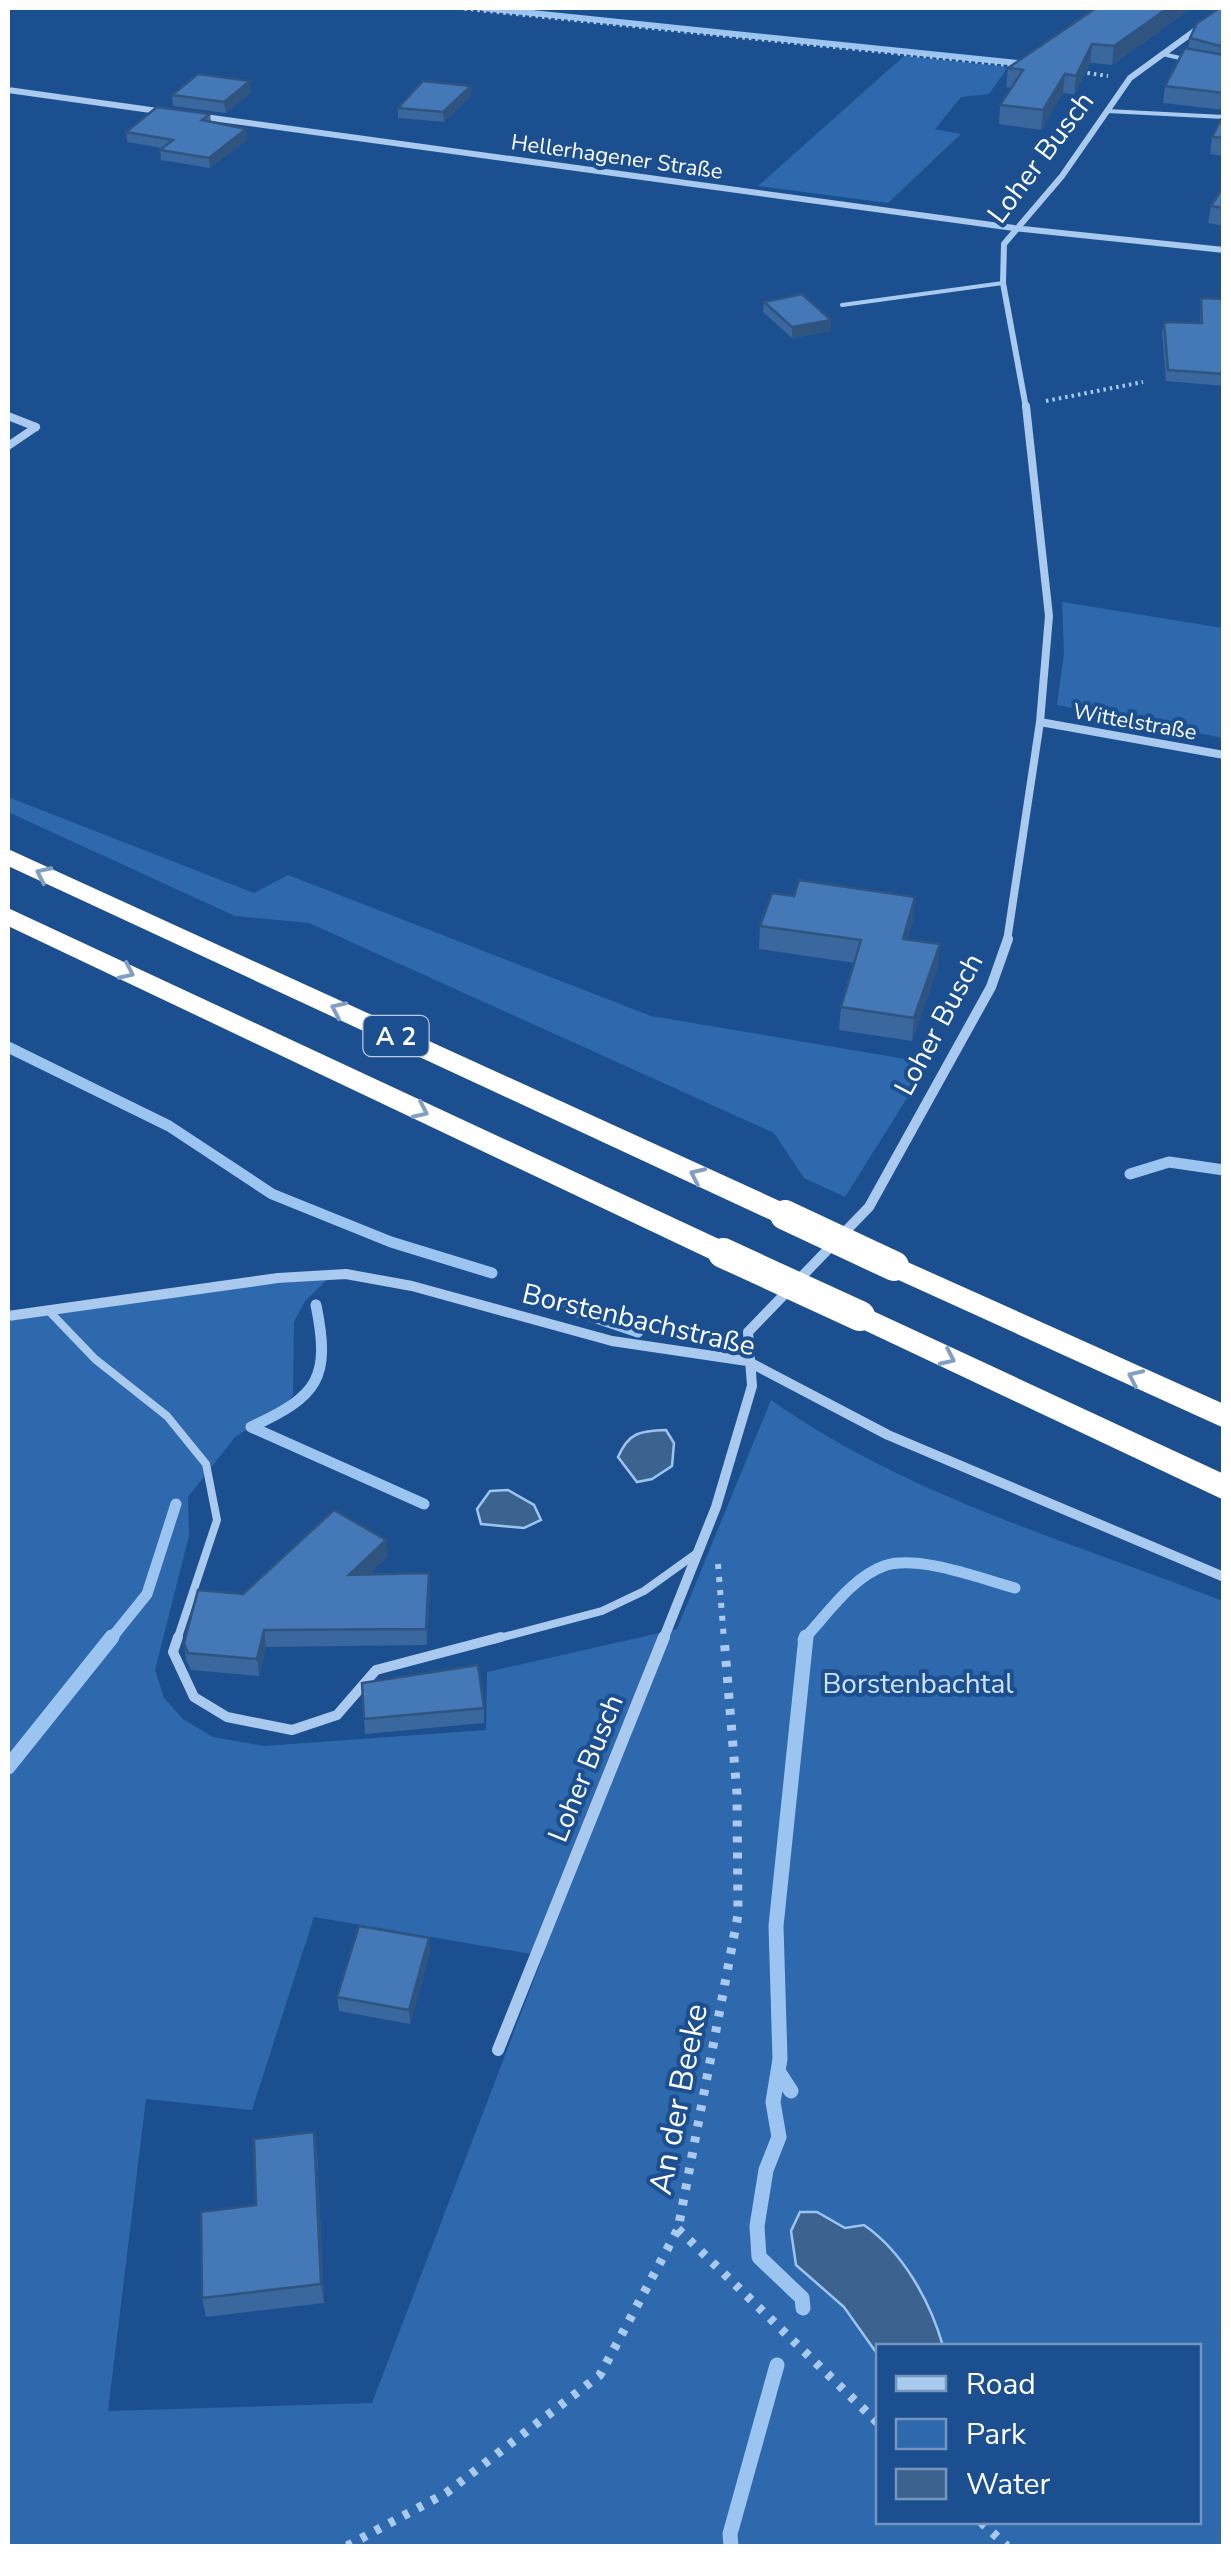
<svg xmlns="http://www.w3.org/2000/svg" width="1231" height="2554" viewBox="0 0 1231 2554" font-family="'Nunito Sans',sans-serif">
<rect width="100%" height="100%" fill="#1b4f8f"/>
<path fill="#2e69ad" fill-rule="evenodd" d="M904,56l104,11 -19,27 -28,3 -26,32 26,5 -73,69 -130,-17z
M1062,602l161,26v110l-166,-33 7,-52z
M8,797l246,96 34,-18 363,141 278,47 -84,134 -41,-19 -30,-45 -465,-210 -74,-7 -227,-104z
M329,1278l-24,23 -11,21 -1,73 -9,11 -49,31 -47,60 1,39 -34,134 9,28 19,21 30,18 51,9 222,-16 1,-58 190,-43 94,-229c137,97 299,141 452,201v945h-1215v-1234zM314,1917l229,39 -171,447 -264,8 38,-312 106,11zM878,2346h320v176h-320z"/>
<path fill="#3c6290" stroke="#9cc4f0" stroke-width="2.5" d="M666,1430l8,13 -2,23 -20,13 -15,3 -19,-25c11,-25 22,-26 48,-27z
M508,1490l26,15 7,15 -17,8 -43,-4 -4,-15 13,-18z
M800,2212h17l28,16 19,-3c39,27 66,76 79,121h-65v9l-34,-48 -48,-42 -5,-34z"/>
<g fill="none" stroke-linecap="round" stroke-linejoin="round">
<path stroke="#9cc4f0" stroke-width="6" d="M483,8l544,56"/>
<path stroke="#9cc4f0" stroke-width="11" d="M8,1047l161,79 103,68 119,48 101,31
M1130,1174l39,-12 55,8
M543,1300l95,32
M251,1427l173,77
M251,1427c67,-31 80,-48 65,-122
M110,1640l37,-46 29,-90
M803,1640c23,-24 49,-63 81,-74 33,-12 98,13 131,22"/>
<path stroke="#9cc4f0" stroke-width="15" d="M8,1767l104,-130
M778,2071l13,20
M803,2308l-1,-10 -43,-41 -2,-31 9,-56 13,-33 -6,-35 7,-43 -4,-133 30,-289
M731,2546l-1,-12 47,-169"/>
<path stroke="#a9c9ee" stroke-width="4" stroke-dasharray="2.5 4" stroke-linecap="butt" d="M458,8l561,58
M1081,72l27,4
M1046,401l97,-19"/>
<path stroke="#a9c9ee" stroke-width="6" stroke-dasharray="5 8" stroke-linecap="butt" d="M718,1564l6,76"/>
<path stroke="#a9c9ee" stroke-width="9" stroke-dasharray="6 10" stroke-linecap="butt" d="M678,2229l200,194
M981,2522l26,24
M347,2546l99,-53 154,-118 78,-146 60,-314 -1,-121 -13,-157"/>
<path stroke="#a9c9ee" stroke-width="4" d="M1163,54l25,6
M1107,111l117,6
M842,305l161,-22"/>
<path stroke="#a9c9ee" stroke-width="8" d="M48,1310l47,49 72,57 39,48 11,56 -40,120
M492,1640l110,-29 42,-20 53,-38"/>
<path stroke="#a9c9ee" stroke-width="10" d="M178,1637l-5,15 21,45 33,20 65,13 45,-15 39,-45 125,-33"/>
<path stroke="#a9c9ee" stroke-width="6" d="M8,90l157,22
M197,116l817,112 210,22
M1026,408l-23,-125 1,-39 58,-68 68,-98 70,-51"/>
<path stroke="#a9c9ee" stroke-width="8" d="M8,416l28,11
M8,446l28,-19
M1040,722l184,33
M1007,941l33,-219 9,-106 -23,-210"/>
<path stroke="#a9c9ee" stroke-width="10" d="M8,1316l270,-38 68,-4 66,12 200,55 135,20 141,74 336,142
M663,1640l53,-133 36,-121 -4,-54 121,-125 122,-220 17,-48"/>
<path stroke="#a9c9ee" stroke-width="12" d="M498,2050l166,-413"/>
<path fill="#fff" fill-rule="evenodd" d="M8,849l787,359 5,7 -15,10 -10,-3 -767,-356z
M8,908l726,338 4,7 -15,10 -11,-3 -704,-334z
M894,1256l330,148v24l-341,-155 -4,-7 4,-7z
M860,1305l364,169v26l-375,-177 -4,-7 4,-7z"/>
<path stroke="#fff" stroke-width="30" d="M785,1215l109,51
M723,1253l137,63"/>
</g>
<path fill="#3a679d" d="M1096,8h96l-80,57 -22,-2 -16,32 -11,-2 -22,37 -42,-6 1,-19 12,-17 -6,-1 2,-19z
M1224,8v102l-61,-7 2,-17 23,-37 2,-11z
M471,86v10l-27,26 -46,-4v-10z
M251,92l-25,21 -53,-7 -1,-11z
M210,114l1,8 36,18 -37,28 -49,-8 -1,-10 2,-2 -35,-6 -1,-10z
M1224,114v42l-14,-2 2,-17z
M1224,186v40l-16,-3 3,-17z
M1201,298l23,1v87l-58,-5 -4,-48 2,-11 36,1z
M764,302l67,18v11l-39,7 -29,-26z
M913,920l-6,19 31,28 -26,74 -73,-11 2,-23 14,-44 -96,-14 1,-23z
M386,1540l2,16 -19,18 61,16 -3,55 -161,2 -7,29 -68,-6 -5,-10 -2,-17 59,-49z
M484,1708v15l-119,11 -1,-15z
M429,1938l1,14 -20,72 -71,-13 -2,-14z
M314,2132l3,20 7,151 -118,14 -4,-19 54,-93z"/>
<path fill="#305480" d="M1168,8h24l-80,57 2,-19z
M1092,44l-2,19 -16,32 2,-19z
M1065,74l-2,19 -22,37 2,-20z
M250,81l1,11 -25,21 -2,-11z
M471,86v10l-27,26 -1,-10z
M246,129l1,11 -37,28 -1,-10z
M831,320v11l-39,7v-11z
M915,897l-2,23 -12,42 2,-23z
M940,944l-2,23 -26,74 2,-23z
M386,1540l2,16 -38,36 -1,-17z
M429,1573l1,17 -3,55 -1,-16z
M264,1630l2,17 -7,29 -2,-17z
M429,1938l1,14 -20,72 -1,-14z
M314,2132l3,20 7,151 -3,-19z"/>
<path fill="#4478b7" stroke="#305480" stroke-width="2.5" d="M1096,8h72l-54,38 -22,-2 -16,32 -11,-2 -22,36 -43,-5 23,-35 -15,-2z
M1220,8h4v39l-34,-9 7,-15z
M1185,48l39,7v38l-59,-7z
M198,74l52,7 -26,21 -52,-7z
M423,81l48,5 -28,26 -45,-4z
M157,107l53,7 -8,6 44,9 -37,29 -49,-8 13,-10 -47,-8z
M1224,114v24l-12,-1z
M1224,186v22l-13,-2z
M802,294l29,26 -39,7 -28,-25z
M1201,298l23,1v75l-56,-4 -4,-48 38,1z
M799,880l116,17 -12,42 37,5 -26,74 -73,-11 20,-67 -101,-14 12,-33 22,3z
M334,1510l52,30 -37,35 80,-2 -3,56 -162,1 -7,29 -69,-6 -4,-10 14,-53 45,4z
M478,1665l6,43 -120,11 -2,-36z
M359,1926l70,12 -20,72 -72,-13z
M314,2132l7,152 -119,14 -1,-86 55,-7 -2,-66z"/>
<defs><path id="oneway-chevron" d="M-2-3.5L2.5 0L-2 3.5" fill="none" stroke-width="1.6" stroke-linecap="round" stroke-linejoin="round" transform="scale(2.5)"/></defs>
<g stroke="#829ec1">
<use href="#oneway-chevron" transform="translate(43 874) rotate(-155)"/>
<use href="#oneway-chevron" transform="translate(127 972) rotate(25)"/>
<use href="#oneway-chevron" transform="translate(338 1009) rotate(-155)"/>
<use href="#oneway-chevron" transform="translate(421 1111) rotate(25)"/>
<use href="#oneway-chevron" transform="translate(697 1175) rotate(-155)"/>
<use href="#oneway-chevron" transform="translate(948 1358) rotate(25)"/>
<use href="#oneway-chevron" transform="translate(1135 1377) rotate(-155)"/>
</g>
<g text-anchor="middle" stroke-width="8" stroke-linejoin="round" paint-order="stroke">
<g font-size="22" fill="#fff" stroke="#1b4f8f">
<text transform="translate(617 156) rotate(8)" y="8">Hellerhagener Straße</text>
<text transform="translate(1135 721) rotate(10)" y="8">Wittelstraße</text>
</g>
<rect fill="#1b4f8f" stroke="#bbcadd" stroke-width="2.5" x="363.5" y="1016" width="65" height="40" rx="8"/>
<g font-size="25" font-weight="bold" fill="#fff">
<text x="396" y="1045">A 2</text>
</g>
<g font-size="28" fill="#fff" stroke="#1b4f8f">
<text transform="translate(1040 157) rotate(-53)" y="10">Loher Busch</text>
<text transform="translate(938 1024) rotate(-62)" y="10">Loher Busch</text>
<text transform="translate(639 1319) rotate(13)" y="10">Borstenbachstraße</text>
<text transform="translate(585 1768) rotate(-68)" y="10">Loher Busch</text>
</g>
<g font-size="28" fill="#cfe3fa" stroke="#1b4f8f">
<text x="918" y="1693">Borstenbachtal</text>
</g>
<g font-size="32" fill="#fff" stroke="#1b4f8f">
<text transform="translate(678 2099) rotate(-79)" y="11">An der Beeke</text>
</g>
</g>
<rect width="1231" height="2554" fill="none" stroke="#ffffff" stroke-width="20"/>
<rect x="876" y="2344" width="325" height="180" fill="#1b4f8f" stroke="#7695bc" stroke-width="2.5"/>
<rect x="896" y="2376" width="50" height="15" fill="#a9c9ee" stroke="#7695bc" stroke-width="2.5"/>
<text x="966" y="2394" font-size="30" fill="#ffffff">Road</text>
<rect x="896" y="2419" width="50" height="30" fill="#2e69ad" stroke="#7695bc" stroke-width="2.5"/>
<text x="966" y="2444" font-size="30" fill="#ffffff">Park</text>
<rect x="896" y="2469" width="50" height="30" fill="#3c6290" stroke="#7695bc" stroke-width="2.5"/>
<text x="966" y="2494" font-size="30" fill="#ffffff">Water</text>
</svg>
